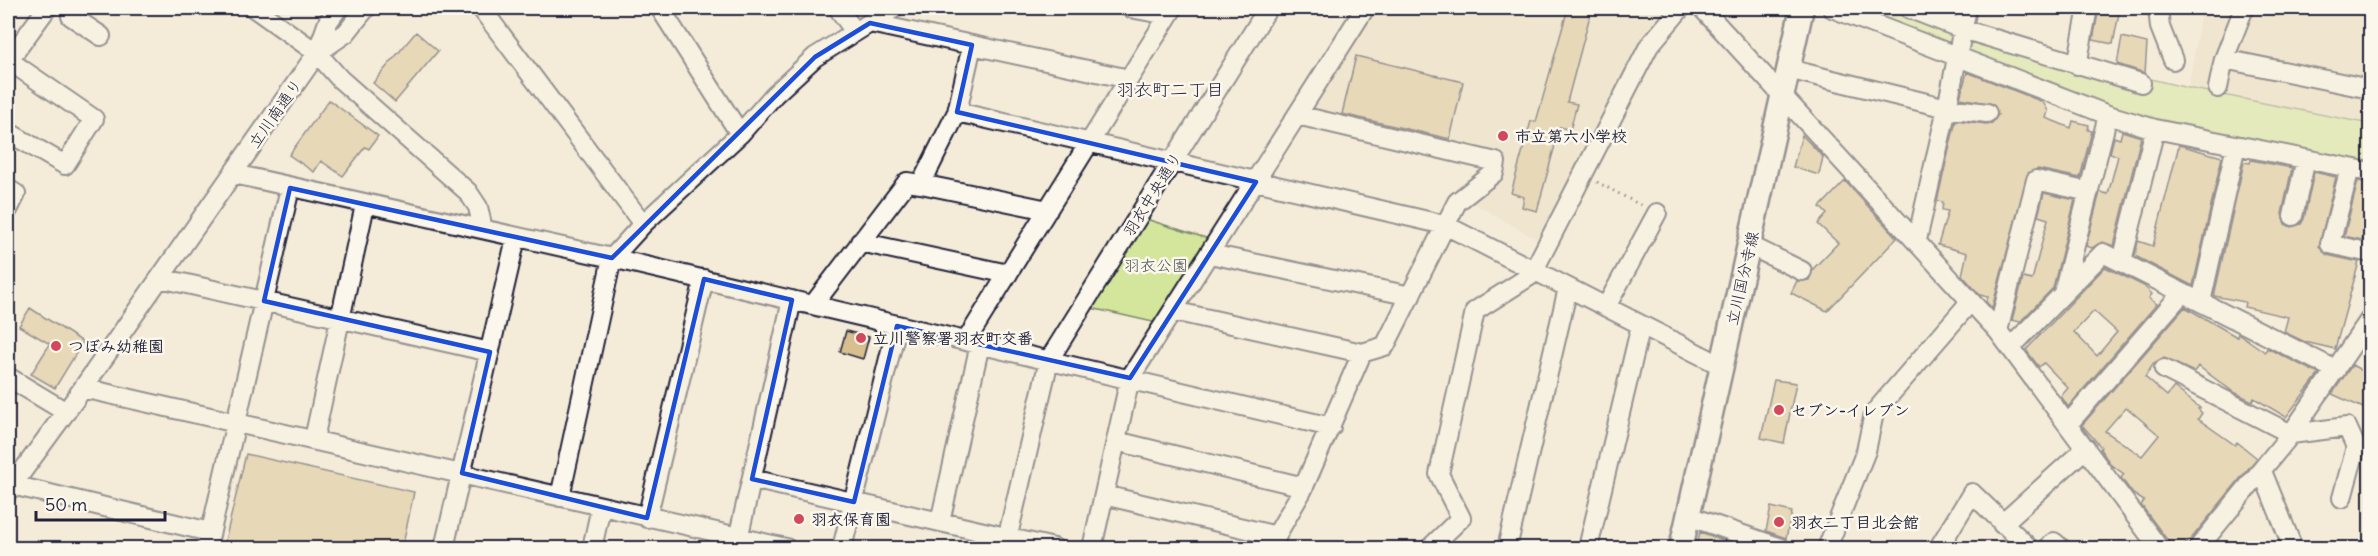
<svg xmlns="http://www.w3.org/2000/svg" width="2378" height="556" viewBox="0 0 2378 556" font-family="Delius,'Klee One',sans-serif">
<rect width="100%" height="100%" fill="#f4ecd9"/>
<filter id="ink" filterUnits="userSpaceOnUse"><feTurbulence type="fractalNoise" baseFrequency=".0167" numOctaves="2"/><feDisplacementMap in="SourceGraphic" scale="12" xChannelSelector="R" yChannelSelector="G"/><feConvolveMatrix kernelMatrix="1 2 1 2 8 2 1 2 1" color-interpolation-filters="sRGB"/></filter>
<g filter="url(#ink)">
<path fill="#ecdec3" d="M1372,8h303l-134,234 -73,-42 36,-41 -192,-46 -3,-7z
M2204,8h166v116l-182,-36 13,-76z"/>
<path fill="#d3e69b" stroke="#7a846b" stroke-width="1.5" d="M1846,8h48l60,23 -3,16z
M1969,35l219,53 182,36v42l-256,-54 -151,-58z
M1146,219l66,21 -55,83 -66,-15z"/>
<path fill="#d8bf8f" stroke="#22223b" stroke-width="1.5" fill-rule="evenodd" d="M1568,8h24l-25,94 10,2 -7,26 -10,-3 -23,84 -15,-4 2,-10 -13,-4 20,-72 5,1z
M2099,8h21l-7,36 -20,-4z
M416,32l22,19 -43,51 -22,-19z
M2122,37l25,6 -2,30 -28,-9z
M1356,56l107,26 -13,57 -108,-25z
M1967,72l76,30 5,9 -2,7 25,10 2,-7 16,4 -1,5 4,1 -12,47 -42,-9 -10,4 -36,135 -6,-6 2,-5 -8,-2 -18,-20 5,-22 -29,-8 10,-34 -6,-1 1,-8 -6,-1 19,-81 30,4 6,-1 6,-8 -5,-11 -33,-6z
M329,100l49,36 -9,13 -4,-2 -22,29 -22,-15 -7,11 -25,-17z
M2122,131l19,6 -27,109 -12,-4 -10,6 -6,-2 14,-54 8,2 10,-38 -8,-3 4,-16 6,2z
M1802,135l21,22 -4,18 -26,-8z
M2179,145l43,12 -29,129 -58,-30 3,-15 15,5z
M2251,160l41,8 -10,46 3,10 6,3 10,-3 3,-5 10,-47 22,5 -17,69 8,9 32,7 -24,87 -30,-7 -21,-10 4,-15 -44,-10 1,-5 -31,-6 30,-134 6,1z
M1845,181l52,57 -70,73 -36,-18 6,-12 12,-1 4,-11 25,-26 -20,-19 9,-10 -7,-7z
M2358,181l12,2v20l-8,37 -18,-4z
M2044,193l31,7 -22,88 -33,34 -8,-2 11,-42 9,2 16,-61 -10,-3z
M2105,267l39,19 8,8 -3,4 8,6 -89,103 -7,-11 7,-8 -24,-25 -5,4 -13,-17zM2094,311l23,21 -20,24 -23,-24z
M2185,307l52,30 1,-4 4,3 23,16 2,-4 52,26 -33,43 -32,-19 -2,3 -20,-10 -34,-25 -4,6 -30,-14 -10,5 -9,14 22,19 7,-9 26,21 -2,1 4,4 -4,6 37,26 2,-3 20,16 -66,81 -11,10h-6l-33,-44 3,-4 -11,-7 -12,-16 3,-4 -13,-9 -11,-16 1,-2 -19,-22zM2126,407l33,28 -17,21 -37,-25z
M30,308l53,34 -28,46 -24,-14 19,-30 -31,-18z
M846,331l23,6 -6,22 -23,-7z
M2352,365l18,10v36l-38,-17z
M1774,380l22,3 -12,60 -23,-5z
M246,454l168,38 -12,57h-179z
M1771,507l21,5 -6,26 -20,-7z
M1700,532l29,10 -1,7h-32z"/>
<g fill="none" stroke-linecap="round" stroke-linejoin="round">
<defs>
<path id="minor" d="M254,8l63,45 23,26 128,113 10,15 5,22
M481,8l162,216
M660,8l80,126
M838,8l17,24
M1130,8l38,7
M1702,8l296,323 161,217
M1832,8l276,107 47,14 215,43
M1908,8l54,21 179,54
M2158,8l2,19 13,33
M71,16l30,20
M870,23l259,56
M317,53l29,-20 20,-25
M2224,59l146,30
M8,60l86,59 -29,46 -57,-33
M9,60l38,-52
M2077,65l11,-57
M1788,69l159,39 40,5
M2218,88l6,-29 20,-51
M957,112l488,113 277,141
M2350,168l-20,76 40,9
M234,174l378,84 719,169
M921,184l127,26
M8,189l8,5 -8,16
M2293,216l13,-57
M1917,240l30,-132 20,-100
M860,242l148,32
M1749,245l53,26
M1210,254l201,42
M2122,261l33,-132
M160,278l330,74
M2063,293l45,-178
M2201,302l35,-157
M813,305l94,-123 14,2 36,-72 15,-67
M1606,307l51,-94
M1173,311l189,42
M1998,331l38,-151 53,12
M966,341l207,-333
M2011,347l92,-94 233,117
M2164,369l127,65 56,-7 9,20 -14,51
M8,377l58,35
M83,388l703,160
M2069,423l113,-130
M314,439l51,-234
M1116,441l188,46
M2262,471l31,77
M752,479l302,69
M12,485l198,47
M8,491l68,-93 241,-345 11,-31 10,-14
M1104,495l173,41
M560,497l52,-239 31,-34 97,-90 34,-39 41,-38 79,-49
M1688,516l93,32
M647,518l57,-239
M940,522l40,-178
M2002,524l84,-76
M738,539l54,-239
M207,548l83,-360
M444,548l72,-310
M592,548l9,-41
M842,548l55,-222
M1005,548l44,-188 219,-352
M1092,548l38,-170 235,-370
M1269,548l33,-57 60,-138 23,-7 72,-144 37,-29 2,-11 -199,-47
M1430,548l31,-30 -22,-44 36,-163 55,-35 4,-6 115,-224 32,-38
M1507,548l61,-260
M1588,548l53,-223
M1827,548l39,-97 8,-38 96,-111
M1950,548l-9,-4 31,-51 57,55
M2048,548l6,-6 7,6
M2198,548l93,-114 79,-115"/>
<path id="major" d="M1681,548l121,-540"/>
</defs>
<use href="#minor" stroke="#22223b" stroke-width="22"/>
<use href="#major" stroke="#22223b" stroke-width="27"/>
<path stroke="#22223b" stroke-width="3" stroke-dasharray="1.5 4.5" stroke-linecap="butt" d="M1597,182l45,24"/>
<use href="#minor" stroke="#fbf7ec" stroke-width="18"/>
<use href="#major" stroke="#fbf7ec" stroke-width="22"/>
</g>
</g>
<path d="M0 0H2378V556H0ZM870,23l102,22 -15,67 299,70 -126,196 -233,-52 -43,176 -102,-23 40,-179 -88,-21 -57,239 -185,-45 28,-121 -226,-51 26,-113 322,70 203,-201z" fill="#f4ecd9" fill-opacity=".55" fill-rule="evenodd"/>
<path fill="none" stroke="#1d4ed8" stroke-width="4.5" stroke-linejoin="round" d="M870,23l102,22 -15,67 299,70 -126,196 -233,-52 -43,176 -102,-23 40,-179 -88,-21 -57,239 -185,-45 28,-121 -226,-51 26,-113 322,70 203,-201z"/>
<g fill="#d1495b" stroke="#fbf7ec" stroke-width="2">
<circle cx="1503" cy="136" r="6"/>
<circle cx="861" cy="338" r="6"/>
<circle cx="56" cy="346" r="6"/>
<circle cx="1779" cy="410" r="6"/>
<circle cx="799" cy="519" r="6"/>
<circle cx="1779" cy="522" r="6"/>
</g>
<g text-anchor="middle" stroke-width="5" stroke-linejoin="round" paint-order="stroke">
<g font-size="16" fill="#22223b" stroke="#fbf7ec">
<text transform="translate(275 113) rotate(-55)" y="6">立川南通り</text>
<text transform="translate(1152 194) rotate(-58)" y="6">羽衣中央通り</text>
<text transform="translate(1742 278) rotate(-77)" y="6">立川国分寺線</text>
</g>
<g font-size="16" font-weight="bold" fill="#22223b" stroke="#fbf7ec" text-anchor="start">
<text x="1515" y="142">市立第六小学校</text>
<text x="873" y="344">立川警察署羽衣町交番</text>
<text x="68" y="352">つぼみ幼稚園</text>
<text x="1791" y="416">セブン-イレブン</text>
<text x="811" y="525">羽衣保育園</text>
<text x="1791" y="528">羽衣二丁目北会館</text>
</g>
<g font-size="16" fill="#4e5353" stroke="#fbf7ec">
<text x="1156" y="271">羽衣公園</text>
</g>
<g font-size="18" fill="#22223b" stroke="#fbf7ec">
<text x="1170" y="96">羽衣町二丁目</text>
</g>
</g>
<rect width="2378" height="556" fill="none" stroke="#fbf7ec" stroke-width="30"/>
<rect x="15" y="15" width="2348" height="526" fill="none" stroke="#22223b" stroke-width="2" filter="url(#ink)"/>
<path d="M36 511v9h129v-9" fill="none" stroke="#22223b" stroke-width="3"/>
<text x="45" y="511" font-size="18" fill="#22223b" stroke="#fbf7ec" stroke-width="4.5" paint-order="stroke">50 m</text>
</svg>
